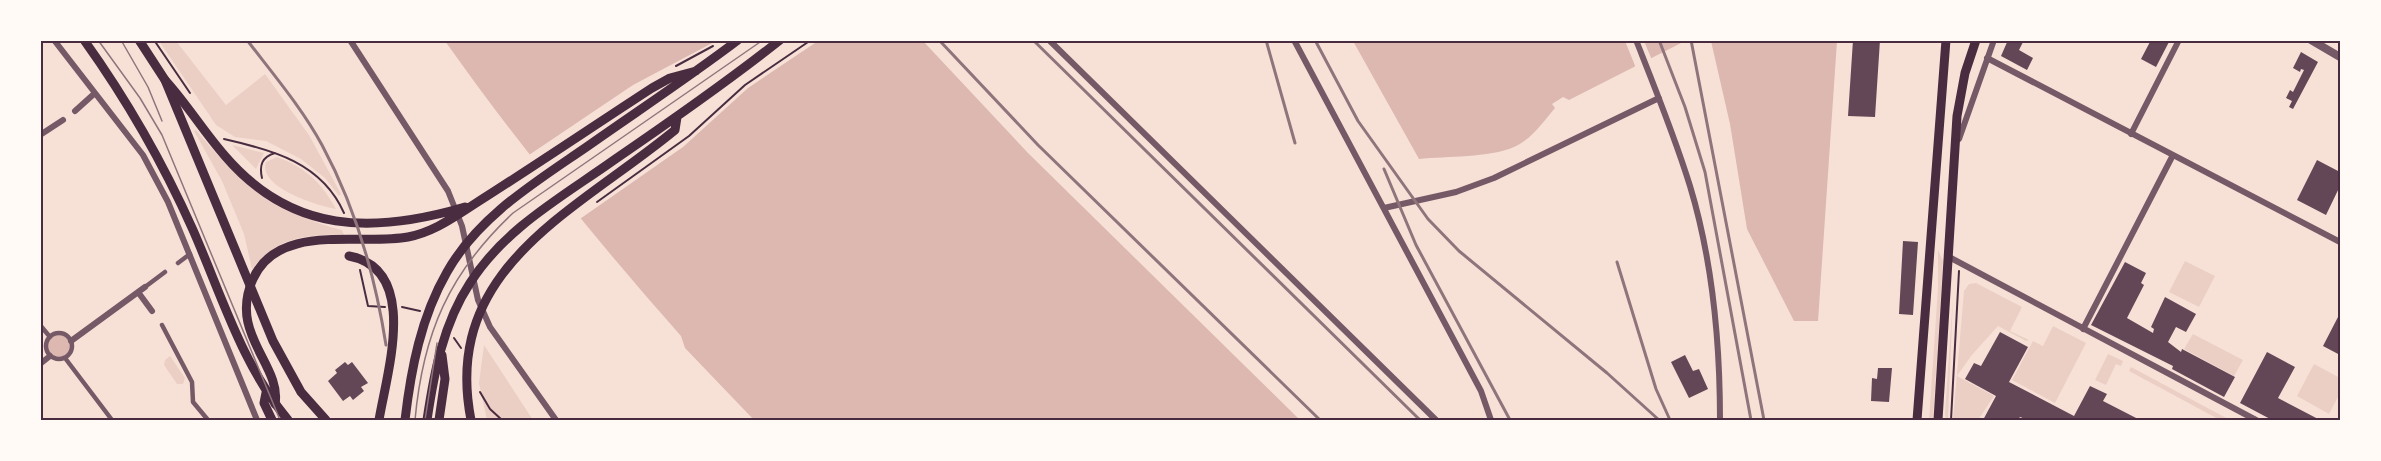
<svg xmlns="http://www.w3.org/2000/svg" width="2381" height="461" viewBox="0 0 2381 461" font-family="'Titillium Web',sans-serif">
<rect width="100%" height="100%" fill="#f7e1d7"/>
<path fill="#ebcfc5" d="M159,41h17l50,64 39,-31 44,61 32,59 -2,2 -14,-18 -24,-19 -35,-18 -31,-4 -19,-12z
M196,130c43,52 79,83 146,100l2,5c-38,-1 -68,3 -92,34l-8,-35 -22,-53 -28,-50z
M232,145l32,8 -8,16z
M277,157c28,10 45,26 59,52 -18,-3 -79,-22 -70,-47z
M1938,250l5,11 -10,159h-4l9,-132z
M2185,261l30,15 -16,31 -30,-15z
M1976,283l46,24 -12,24 19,9 -3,1 -28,-15 -27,30 -14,20 37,20 -16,24h-25l11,-129 5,-7z
M1953,297l-5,123h-2l-1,-7z
M2053,326l33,17 -31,60 -43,-23 21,-39 10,5z
M2193,334l50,26 -9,16 -50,-27z
M484,345l49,75h-46l-8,-37z
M2108,354l15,7 -2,5 -5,-2 -10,21 -11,-5z
M170,356l15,22 -2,6h-6l-13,-19 1,-5z
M2314,364l26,14v15l-11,21 -32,-18z
M2131,367l99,53h-10l-91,-49z"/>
<path fill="#dcb8b0" d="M445,41h478l105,112 272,267h-546l-69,-72 -4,-12c-84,-95 -163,-192 -236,-295z
M1353,41h332l-116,59 -6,-3 -11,7 3,4c-12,14 -24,32 -41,39 -25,11 -67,9 -95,12z
M1711,41h126l-19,280h-24l-47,-92 -17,-105z
M48 346a11 11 0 1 1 22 0a11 11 0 1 1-22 0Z"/>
<path fill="#f7e1d7" d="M716,41h102l-70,47 -65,59 -106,74 -51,-64 107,-72z
M1625,41h19l8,19 -16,8z"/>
<path fill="#644757" d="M1853,40h27l-5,77 -27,-1z
M2008,40h16l-5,10 14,8 -6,12 -26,-14z
M2151,40h19l-14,27 -15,-8z
M2301,52l17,10 -25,47 -4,-2 3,-6 -6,-3 4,-8 3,2 11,-22 -3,-1 -1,3 -7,-4z
M2317,160l23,12v14l-14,29 -29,-15z
M1903,241l15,1 -5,73 -14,-1z
M2125,262l21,11 -5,10 3,2 -17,33 26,15 1,-4 -3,-2 14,-30 31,17 -10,18 -10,-5 -8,15 13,10 1,-3 53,28 -11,20 -52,-28 1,-3 -82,-41z
M2338,317l2,1v37l-17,-9z
M2000,332l28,15 -19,35 65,34 16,-30 17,8 -4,7 37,19h-112l-8,-3 -2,3h-35l13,-24 -31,-17 9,-16 7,3z
M2267,352l28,15 -17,31 42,22h-48l-32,-17z
M1685,355l8,16 6,-2 9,20 -19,9 -18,-36z
M345,362l3,3 4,-3 16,21 -7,4 3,4 -11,9 -3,-4 -7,5 -15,-20 9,-8 -2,-3z
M1878,368h14l-3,34 -18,-1 1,-23 5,1z"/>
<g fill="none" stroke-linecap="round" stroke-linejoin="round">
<path stroke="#4a2c40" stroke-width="2" d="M154,40l36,53
M676,66l37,-20
M224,139c49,11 98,24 120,74
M262,178c-3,-13 0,-21 13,-25
M597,202l92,-66 56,-51 66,-45
M360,270l8,36 17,1
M402,307l18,4
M454,338l7,10
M480,392l10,17 12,11
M1951,420l8,-149"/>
<path stroke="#755966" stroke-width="4.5" d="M178,263l12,-9
M145,287l20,-15
M40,325l10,12
M162,325l30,57 1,20 15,18
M46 346a13 13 0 1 1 26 0a13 13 0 1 1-26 0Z
M65,358l47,62"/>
<path stroke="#755966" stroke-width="6" d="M54,40l89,115 25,47 89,218
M350,40l98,151 14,35 16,74 12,27 66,93
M1049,40l387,380
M1294,40l187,351 10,29
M1636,40c19,48 39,97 54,146 23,76 30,155 30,234
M1987,58l353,184
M75,111l20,-18
M2131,134l48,-94
M40,135l23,-15
M1959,139l35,-99
M1384,208l72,-16 38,-14 165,-80
M1949,257l307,163
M138,292l14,19
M2083,329l90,-174
M71,341l74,-54
M40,364l10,-8"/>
<path stroke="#755966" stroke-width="8" d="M2311,40l29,17"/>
<path stroke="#4a2c40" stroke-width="9" d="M84,40c43,60 79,123 109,190 29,66 49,135 95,190
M139,40l26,40 108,261 28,51 25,28
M1917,420l29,-380
M1938,420l19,-304 8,-43 11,-33"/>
<path stroke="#4a2c40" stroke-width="9" d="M165,80c22,24 38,51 60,76 67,78 148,78 240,51
M349,256c71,13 38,116 30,164
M266,393l-2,10 8,17
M275,404c7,-39 -47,-70 -22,-125 25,-57 107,-33 155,-42 25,-5 43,-18 65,-32 60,-38 119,-78 179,-117l18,-10 26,-7
M405,420c6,-51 16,-103 42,-148 31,-55 87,-89 138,-124 51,-36 103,-70 153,-108
M427,420c7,-47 16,-96 43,-137 35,-55 92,-86 144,-123 57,-39 112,-77 166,-120
M439,420l6,-41 -3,-24
M471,420c-30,-153 106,-209 204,-290l2,-13"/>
<path stroke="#8f747c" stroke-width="1.5" d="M98,40l42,58 22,37 118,285
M121,40l27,47 14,34
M415,420c8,-87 34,-147 98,-207l250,-173
M425,420l12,-77"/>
<path stroke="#8f747c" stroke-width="3" d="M247,40c26,34 55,68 75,105 34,63 53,130 64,200
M939,40l99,105 282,275
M1033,40l387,380
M1266,40l29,103
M1315,40l43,81 70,98 31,32 148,122 52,47
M1659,40l26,67 20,65 46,248
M1691,40l73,380
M1384,169l32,76 94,175
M1617,262l39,127 14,31"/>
</g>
<rect width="2381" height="461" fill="none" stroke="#fffaf5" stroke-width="84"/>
<rect x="42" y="42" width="2297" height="377" fill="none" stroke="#4a2c40" stroke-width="2"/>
</svg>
